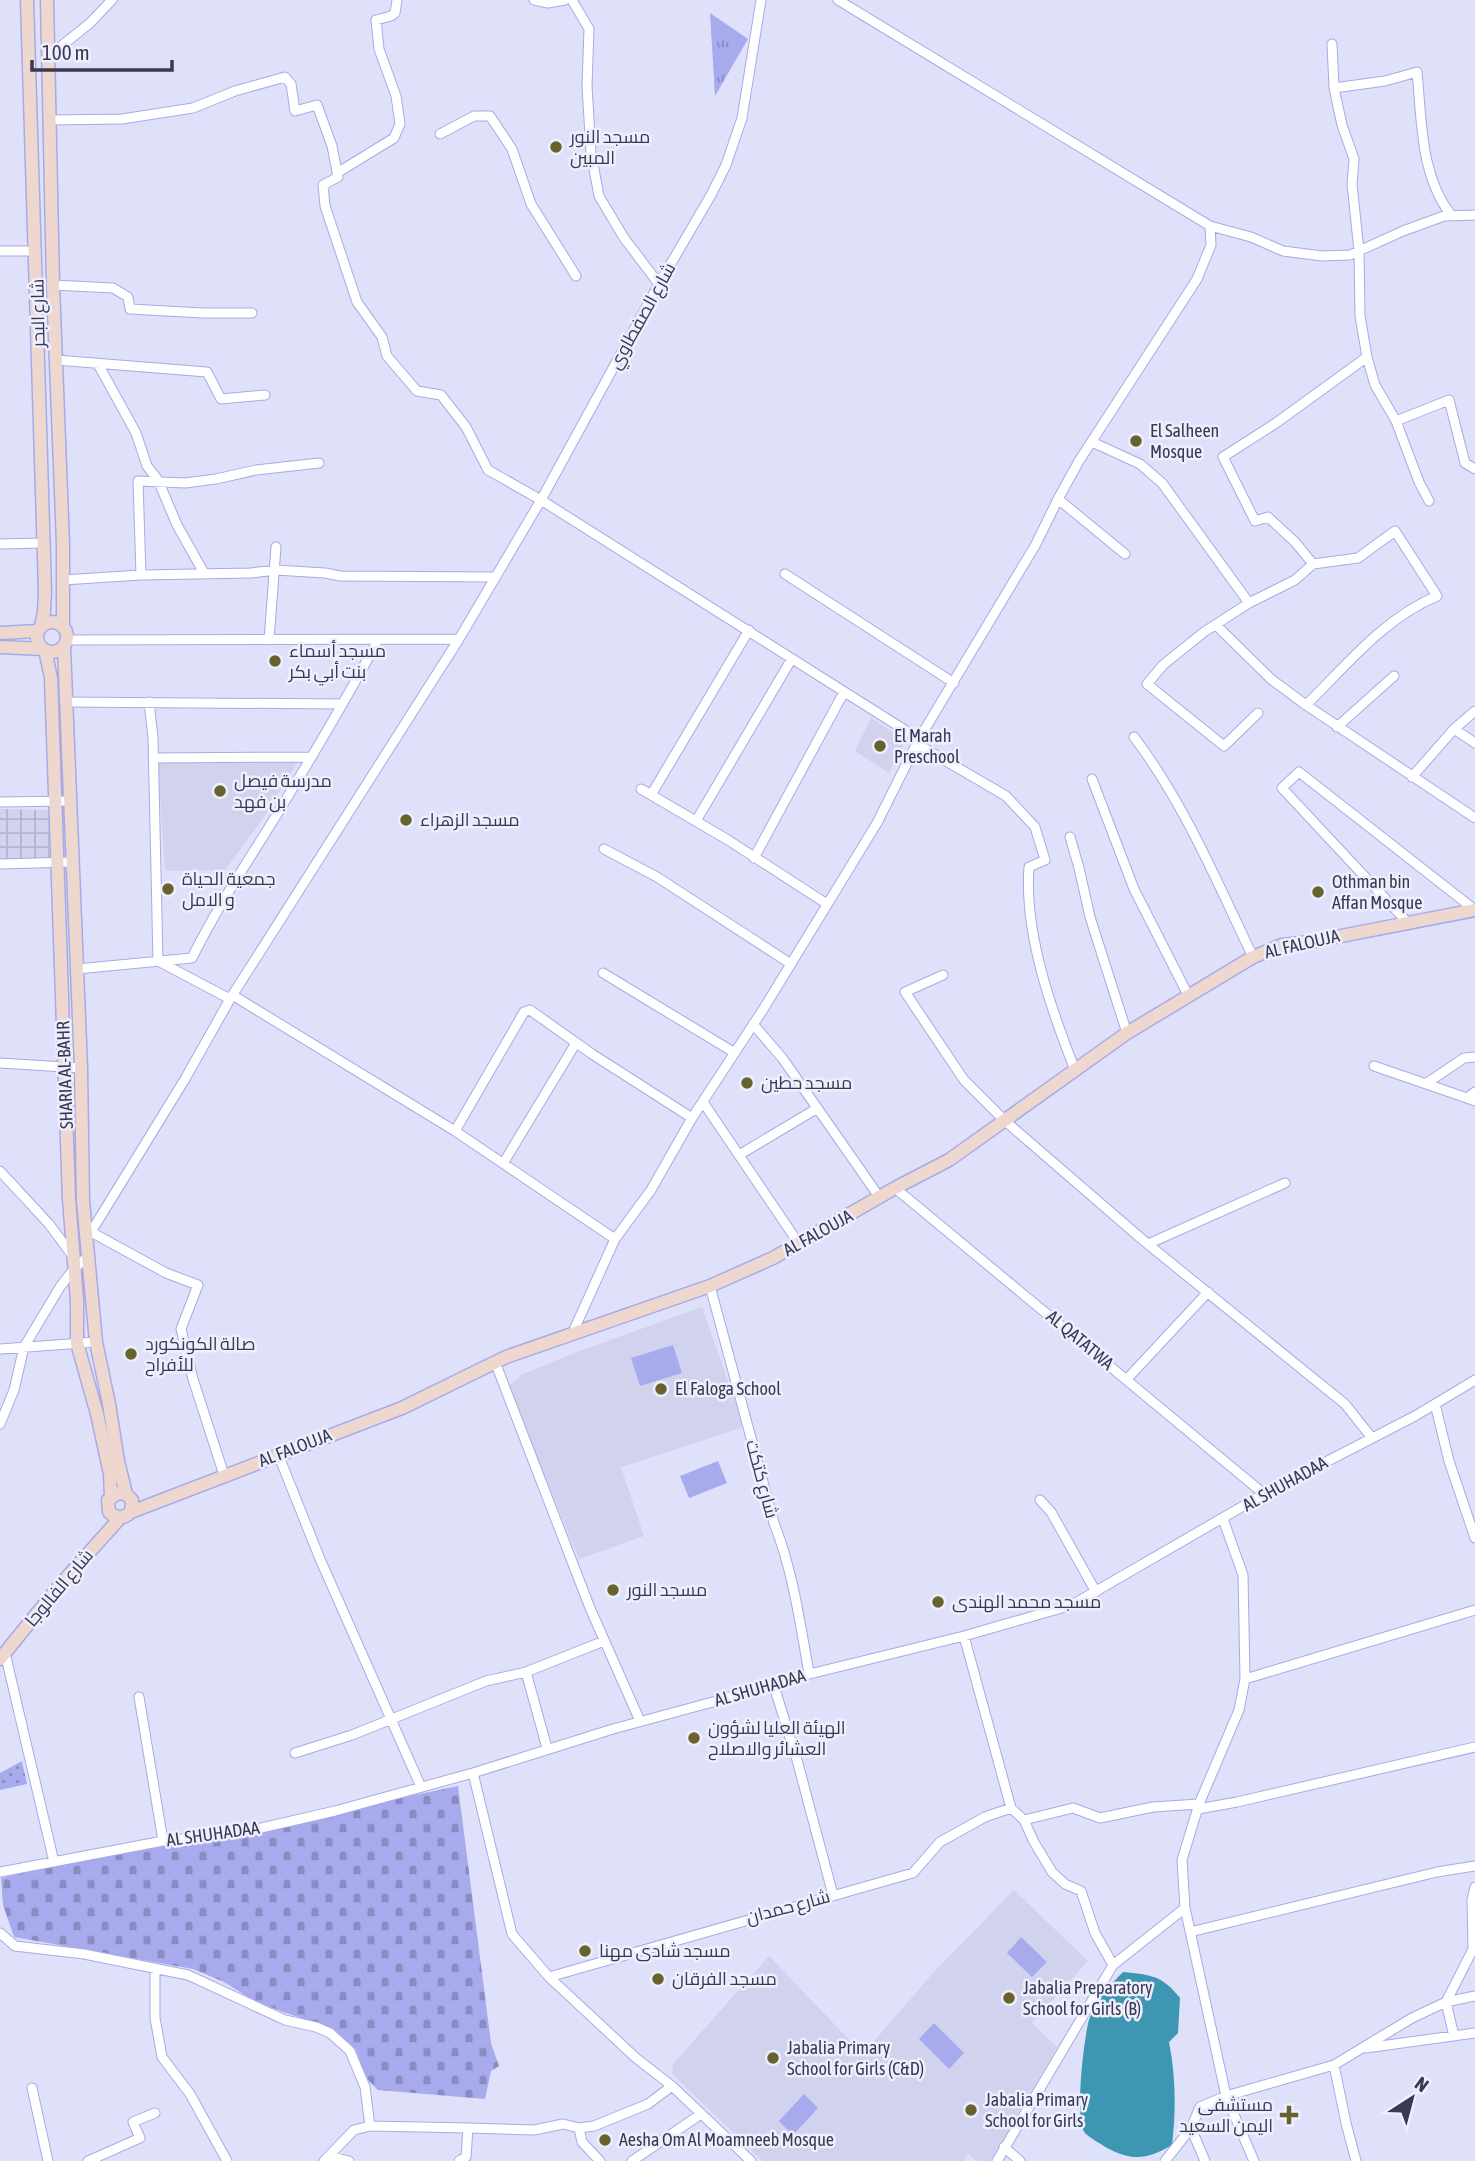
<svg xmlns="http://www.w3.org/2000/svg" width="1475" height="2161" viewBox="0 0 1475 2161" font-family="'Asap Condensed',Cairo,sans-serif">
<defs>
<pattern id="industrial-grid" width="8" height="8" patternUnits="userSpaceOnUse" patternTransform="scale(1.75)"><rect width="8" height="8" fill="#d0d2ee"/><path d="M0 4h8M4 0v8" fill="none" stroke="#b3b5ce"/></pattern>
<pattern id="grass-dots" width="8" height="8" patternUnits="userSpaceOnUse" patternTransform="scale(1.75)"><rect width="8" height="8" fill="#a7aaec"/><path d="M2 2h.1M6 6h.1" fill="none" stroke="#898bc2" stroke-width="1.8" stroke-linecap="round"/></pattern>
<pattern id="cemetery-stones" width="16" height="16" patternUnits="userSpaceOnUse" patternTransform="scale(1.75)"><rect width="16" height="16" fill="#a7aaec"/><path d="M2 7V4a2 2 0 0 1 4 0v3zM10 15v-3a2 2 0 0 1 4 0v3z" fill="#898bc2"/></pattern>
<pattern id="park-tufts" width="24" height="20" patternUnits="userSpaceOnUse" patternTransform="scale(1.75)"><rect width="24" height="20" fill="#a7aaec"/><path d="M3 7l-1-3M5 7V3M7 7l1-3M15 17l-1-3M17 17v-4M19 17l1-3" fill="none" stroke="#898bc2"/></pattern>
</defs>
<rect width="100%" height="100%" fill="#dfe1fb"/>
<path fill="#d0d2ee" d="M871,718l34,22 -16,33 -34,-22z
M158,761l139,2 -35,57 -37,50 -60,1z
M702,1307l42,120 -123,40 23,69 -65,23 -70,-169 1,-5 11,-10 56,-23z
M1014,1890l74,71 -56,62 25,24 -66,114h-15l-7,-7 -6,7h-200l-91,-87 1,-10 96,-108 94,98 70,-81z"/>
<path fill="url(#industrial-grid)" d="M0,809l48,1 2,52 -50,-1z"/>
<path fill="url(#grass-dots)" d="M22,1761l5,23 -27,6v-17z"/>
<path fill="url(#cemetery-stones)" d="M458,1786l33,257 8,23 -8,5 -6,28 -107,-9 -14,-14 -8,-26 -22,-21 -51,-17 -32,-13 -27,-17 -31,-13 -179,-32 -11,-32 -2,-27 162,-37 126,-20z"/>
<path fill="url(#park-tufts)" d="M710,13l38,26 -33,57z"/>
<path fill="#a7aaec" d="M673,1345l9,28 -42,13 -9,-28z
M718,1461l9,22 -38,15 -9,-22z
M1021,1937l26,25 -15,15 -25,-24z
M934,2023l30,30 -15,16 -30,-30z
M804,2094l14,14 -25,27 -14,-14z"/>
<path fill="#3d97b3" d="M1123,1972c28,3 39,3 57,26l-2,35 -9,9c7,36 7,68 3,103 -25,15 -40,16 -65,3 -6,-4 -16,-9 -22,-15 -11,-13 -1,-96 4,-113 7,-20 19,-33 34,-48z"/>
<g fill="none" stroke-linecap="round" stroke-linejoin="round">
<defs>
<path id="minor" d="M534,0l14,3 17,-3
M572,0l17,29 -2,57 4,67 8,43 25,42 35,46
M1332,44l2,44 8,37 12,34 -2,25 7,67 1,65 7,41 8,28 21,36 53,-21 16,63 10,6
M49,56l41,-33 22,-23
M1334,88l51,-7 32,-9c5,49 3,103 34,143
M50,120l72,-1 71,-11 42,-17 50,-14 6,7 4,27 22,-6 15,41 6,31 -15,8 2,21 32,96 25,35 5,19 30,35 24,4 25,32 22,43 53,30 378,239
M440,134l34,-18h16l22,33 19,55 45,72
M337,173l57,-35 6,-14 -4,-28 -17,-47 -3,-29 15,-4 4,-3 2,-13
M1210,226l41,11 32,14 39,5 28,-1 53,-24 41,-15 31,-1
M0,251h36
M53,285l60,3 15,9 2,12 73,4h49
M56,360l151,12 14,27 44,-4
M98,364l38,69 11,33 11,14 19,45 27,48
M1396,421l23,61 10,19
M1092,442l48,22 22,19 87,120
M1058,499l67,55
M0,544l43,-1
M1313,564l-18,-22 -27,-25 -13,4 -32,-64 53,-34 91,-66
M785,574l169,109
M141,575l-3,-94 47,2 31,-4 40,-9 63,-7
M63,580l78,-5 110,-2 24,-3 50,3 15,3 154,1
M1216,625l56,55 34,25 169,113
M68,640l391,-1
M269,640l7,-93
M65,702l277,2
M149,702l4,36 5,223
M1258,713l-34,33 -77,-62 16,-19 41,-33 45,-29 46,-23 18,-16 45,-6 37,-27 42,65c-53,22 -91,70 -131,109
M1337,727l57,-51
M1454,729l21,14
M1134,737c50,66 83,145 119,220
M917,744l89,52 29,31 10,33 -16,7c-5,66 22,142 46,203
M153,758l157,-1
M1412,777l42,-48 21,-18
M1092,779l42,110 54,106
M641,789l87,51 99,64
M651,795l98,-165
M0,802l69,-1
M696,821l95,-161
M1070,837l9,31 11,49 37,116
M604,849l53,28 134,87
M754,858l90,-166
M0,864l72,-2
M1408,923l-126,-135 17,-16 176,138
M160,962l70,37
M77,969l115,-11c25,-51 57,-98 87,-147 34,-56 68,-113 99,-171
M603,973l132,80
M943,975l-38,17 59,88 40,40 140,121 201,163 27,34
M234,996l221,135 160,108
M753,1024l30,35 97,139
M0,1063l81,5
M1374,1066l93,32
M1427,1083l37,-25 11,-1
M1475,1092l-8,6 8,3
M703,1102l96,142
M455,1131l69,-119 6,-2 62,44 100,64
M739,1155l77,-46
M504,1162l72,-119
M0,1171l49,53 23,31
M895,1188l369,306
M86,1231l5,1 94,-153 45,-80 229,-360 82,-139 118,-216 52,-89 15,-30 16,-47 19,-118
M91,1232l75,41 32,12 -17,44 12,50 31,96
M1148,1244l137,-61
M710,1286l64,237c19,48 26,100 35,150
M573,1332l42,-93 36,-49 41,-72 72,-110 113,-185 42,-84 117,-195 22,-45 21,-38 118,-182 14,-34 -1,-19 -372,-226
M0,1349l96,-7
M495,1362l95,246 50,113
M1127,1379l81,-87
M1435,1404l14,57 26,77
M0,1424l14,-34 10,-43 36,-60 13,-17 15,-14
M278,1454l42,105 101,228
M1040,1500l11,12 45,80
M1223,1519l20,56 2,104 -6,31 -40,94 -17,56 3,48 41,188 28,65
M964,1636l47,172 13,12 10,22 18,30 13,12 16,7 14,42 18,32
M5,1653l49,209
M526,1672l78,-31
M1245,1679l230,-69
M773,1683l24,77 36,135
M139,1697l24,144
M295,1753l57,-18 134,-54 40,-9 21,76
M473,1773l39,161 37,43 87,81 36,28 79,75
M1198,1809l39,-7 238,-55
M1024,1820l49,-12 27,10 53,-11 46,-3
M0,1872l163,-31 76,-8 96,-22 138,-38 140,-44 107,-29 53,-17 191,-47 108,-31 192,-111 151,-78 60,-36
M1190,1932l247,-60 38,-6
M0,1933l15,13 69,8 104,21 97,45 31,7 14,6 20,18 15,36 5,39 -16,4 -30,31
M155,1969v49l7,39 28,37 37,67
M549,1977l364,-104 27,-31 45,-25 26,-9
M1454,2036l-8,-34 29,-6
M1366,2048l109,-15
M1334,2065l12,58 10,38
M32,2088l16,73
M370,2126l98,2
M579,2128l3,14 18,19
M1191,2128l14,33
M1004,2147l16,14
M329,2156l20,5
M88,2161l52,-23 -7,-16 22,-9
M459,2161l7,-4 2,-29 66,2 29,-6 16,4 15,-2 54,-22 24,-18
M632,2161l69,-47
M997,2161l116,-196 72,-57
M1165,2161l26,-33 9,-21 26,-11 108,-31 78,-47 34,-16 27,-53 -1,-49 3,-13"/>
<path id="secondary" d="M27,0l18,591 -1,21 -3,14
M47,0l6,285 10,259v81
M37 637a15 15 0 1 1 30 0a15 15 0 1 1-30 0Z
M0,633l38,-2
M0,647l43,2
M64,647l17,421 2,133 13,141 13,62 9,57 8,33
M45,650l6,28 18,521 8,102v42l20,71 13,60 1,23
M131,1512l1,-12 -6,-6 -8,-1 -10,7 1,12c7,7 15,7 22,0l271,-104 104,-51 204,-71 63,-28 122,-70 54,-28 178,-127 126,-76 29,-12 28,-3 165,-32
M0,1659l60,-74 60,-67"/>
</defs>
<use href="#minor" stroke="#a7aae6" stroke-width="11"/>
<use href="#secondary" stroke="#a7aae6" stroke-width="15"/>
<use href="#minor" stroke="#fff" stroke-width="9"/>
<use href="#secondary" stroke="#eed7ce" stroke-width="12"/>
</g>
<g fill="#68622e" stroke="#eeeffc" stroke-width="2.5">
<circle cx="556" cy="147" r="7"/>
<circle cx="1136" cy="441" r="7"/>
<circle cx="275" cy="661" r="7"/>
<circle cx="880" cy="746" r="7"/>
<circle cx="220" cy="791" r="7"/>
<circle cx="406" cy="820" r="7"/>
<circle cx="168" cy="889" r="7"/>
<circle cx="1318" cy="892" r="7"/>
<circle cx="747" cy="1083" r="7"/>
<circle cx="131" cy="1354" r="7"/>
<circle cx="661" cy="1389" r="7"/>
<circle cx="613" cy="1590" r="7"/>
<circle cx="938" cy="1602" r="7"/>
<circle cx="694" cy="1738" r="7"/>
<circle cx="585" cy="1951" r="7"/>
<circle cx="658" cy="1979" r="7"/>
<circle cx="1009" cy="1998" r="7"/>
<circle cx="773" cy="2058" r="7"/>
<circle cx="971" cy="2110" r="7"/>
<path d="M1285.5 2104.5h7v7h7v7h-7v7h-7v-7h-7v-7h7z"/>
<circle cx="605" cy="2140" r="7"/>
</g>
<g text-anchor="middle" stroke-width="5" stroke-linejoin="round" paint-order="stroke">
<g font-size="18" fill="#383953" stroke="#eeeffc" text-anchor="start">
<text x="570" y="143">مسجد النور<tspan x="570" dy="21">المبين</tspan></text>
<text x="1150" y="437">El Salheen<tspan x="1150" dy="21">Mosque</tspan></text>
<text x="289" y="657">مسجد أسماء<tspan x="289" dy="21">بنت أبي بكر</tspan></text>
<text x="894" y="742">El Marah<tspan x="894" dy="21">Preschool</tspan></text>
<text x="234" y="787">مدرسة فيصل<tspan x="234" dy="21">بن فهد</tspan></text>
<text x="420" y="826">مسجد الزهراء</text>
<text x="182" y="885">جمعية الحياة<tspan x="182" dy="21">و الامل</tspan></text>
<text x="1332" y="888">Othman bin<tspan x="1332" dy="21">Affan Mosque</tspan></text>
<text x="761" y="1089">مسجد حطين</text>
<text x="145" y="1350">صالة الكونكورد<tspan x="145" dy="21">للأفراح</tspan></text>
<text x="675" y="1395">El Faloga School</text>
<text x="627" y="1596">مسجد النور</text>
<text x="952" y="1608">مسجد محمد الهندى</text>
<text x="708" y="1734">الهيئة العليا لشؤون<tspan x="708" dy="21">العشائر والاصلاح</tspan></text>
<text x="599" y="1957">مسجد شادى مهنا</text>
<text x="672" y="1985">مسجد الفرقان</text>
<text x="1023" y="1994">Jabalia Preparatory<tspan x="1023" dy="21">School for Girls (B)</tspan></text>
<text x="787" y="2054">Jabalia Primary<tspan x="787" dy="21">School for Girls (C&amp;D)</tspan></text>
<text x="985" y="2106">Jabalia Primary<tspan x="985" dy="21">School for Girls</tspan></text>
<text x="1273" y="2111" text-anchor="end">مستشفى<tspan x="1273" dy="21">اليمن السعيد</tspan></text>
<text x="619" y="2146">Aesha Om Al Moamneeb Mosque</text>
</g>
<g font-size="18" fill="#383953" stroke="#eeeffc">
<text transform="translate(38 313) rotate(-91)" y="6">شارع البحر</text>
<text transform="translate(642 316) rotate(-61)" y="6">شارع الصفطاوي</text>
<text transform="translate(1302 944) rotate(-13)" y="6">AL FALOUJA</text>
<text transform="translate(65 1075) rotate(-92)" y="6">SHARIA AL-BAHR</text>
<text transform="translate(818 1233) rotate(-29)" y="6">AL FALOUJA</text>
<text transform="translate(1080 1340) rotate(40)" y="6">AL QATATWA</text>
<text transform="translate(295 1448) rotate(-21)" y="6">AL FALOUJA</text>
<text transform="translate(762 1479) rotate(75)" y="6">شارع كتكت</text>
<text transform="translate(1285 1484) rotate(-29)" y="6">AL SHUHADAA</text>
<text transform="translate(59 1588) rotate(-50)" y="6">شارع الفالوجا</text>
<text transform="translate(760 1688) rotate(-16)" y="6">AL SHUHADAA</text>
<text transform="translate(213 1834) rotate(-8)" y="6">AL SHUHADAA</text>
<text transform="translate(788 1907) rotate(-15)" y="6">شارع حمدان</text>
</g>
</g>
<g transform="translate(1412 2098) rotate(36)" stroke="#eeeffc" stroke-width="5" paint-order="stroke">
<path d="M0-5L12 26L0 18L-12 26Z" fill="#383953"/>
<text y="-10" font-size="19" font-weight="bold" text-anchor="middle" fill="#383953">N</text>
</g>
<path d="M32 60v10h140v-10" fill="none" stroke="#383953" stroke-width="3.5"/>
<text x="42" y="60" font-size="21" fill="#383953" stroke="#eeeffc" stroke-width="5" paint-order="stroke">100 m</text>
</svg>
